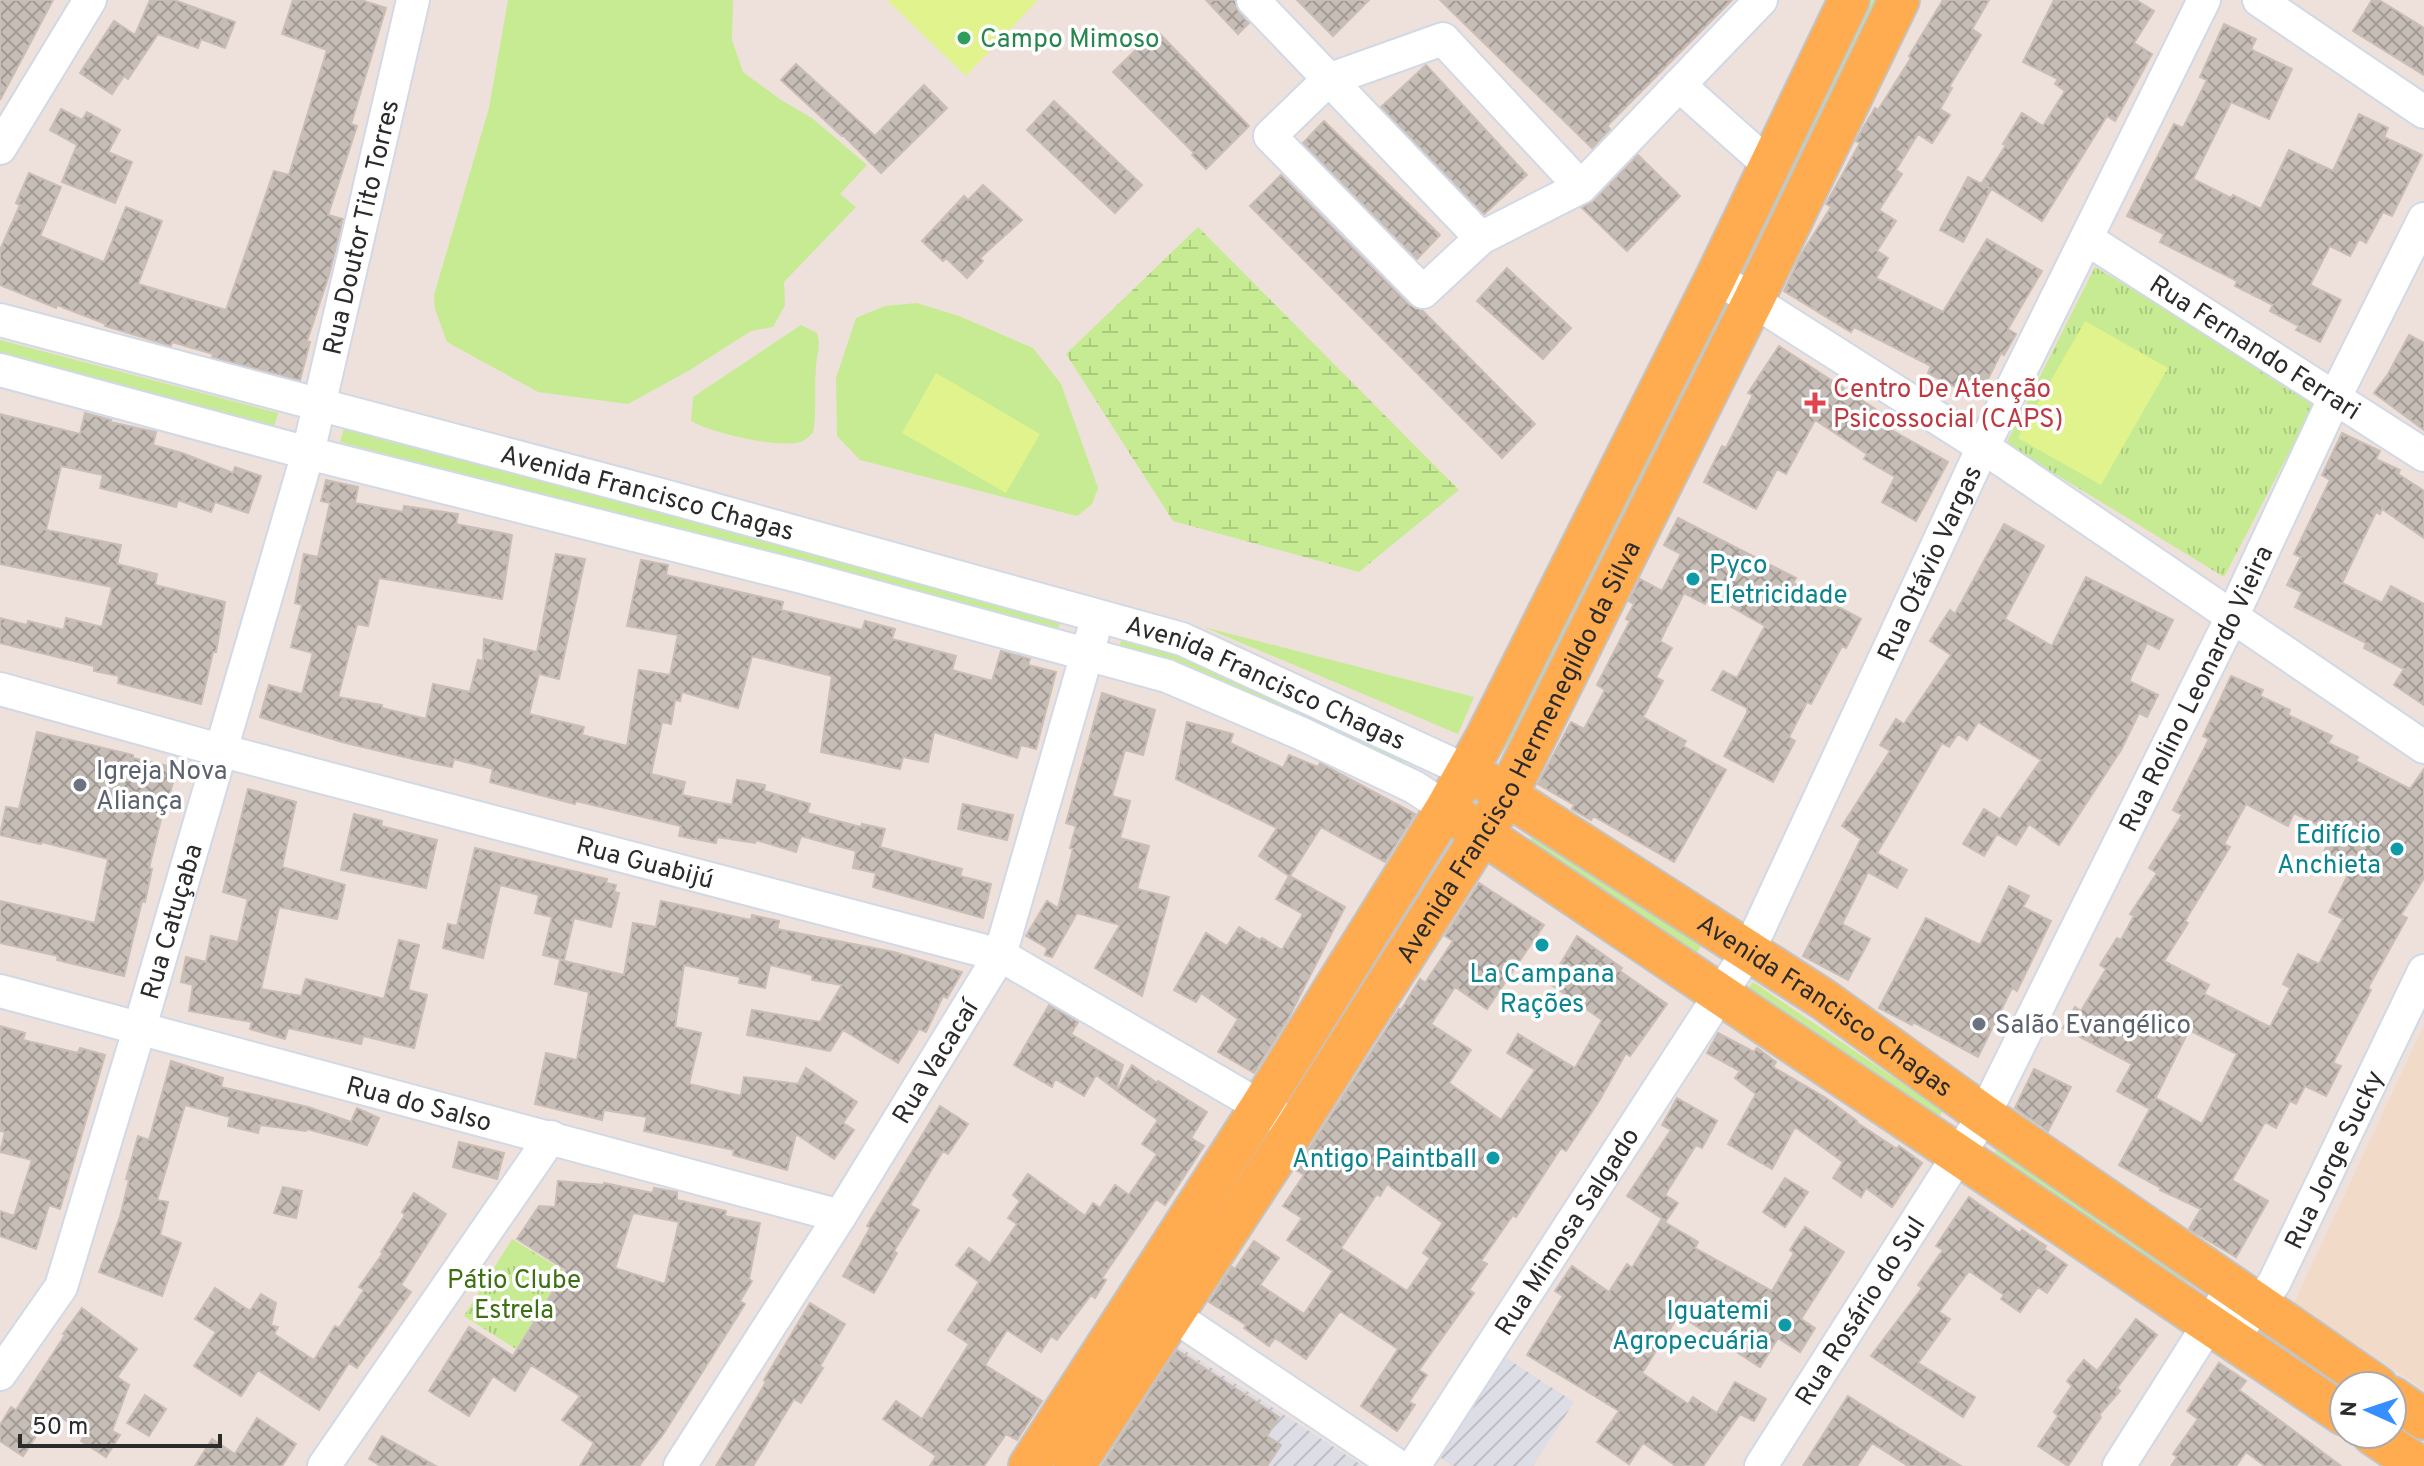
<svg xmlns="http://www.w3.org/2000/svg" width="2424" height="1466" viewBox="0 0 2424 1466" font-family="Overpass,sans-serif">
<defs>
<pattern id="industrial-furrows" width="10" height="10" patternUnits="userSpaceOnUse" patternTransform="scale(2)"><rect width="10" height="10" fill="#dddde6"/><path d="M-1 1l2-2M0 10L10 0M9 11l2-2" fill="none" stroke="#bebec5"/></pattern>
<pattern id="wetland-marsh" width="20" height="14" patternUnits="userSpaceOnUse" patternTransform="scale(2)"><rect width="20" height="14" fill="#c6eb92"/><path d="M1 5h8M5 5V1M11 12h8M15 12V8" fill="none" stroke="#aaca7e"/></pattern>
<pattern id="park-tufts" width="24" height="20" patternUnits="userSpaceOnUse" patternTransform="scale(2)"><rect width="24" height="20" fill="#c6eb92"/><path d="M3 7l-1-3M5 7V3M7 7l1-3M15 17l-1-3M17 17v-4M19 17l1-3" fill="none" stroke="#aaca7e"/></pattern>
<pattern id="building-cross-hatch" width="8" height="8" patternUnits="userSpaceOnUse" patternTransform="scale(2)"><rect width="8" height="8" fill="#c6bdb7"/><path d="M0 0l8 8M0 8l8-8" fill="none" stroke="#a19a95"/></pattern>
</defs>
<rect width="100%" height="100%" fill="#eee1db"/>
<path fill="url(#industrial-furrows)" d="M1176,1345l187,121h-219l-32,-21z
M1505,1357l69,45 -41,64h-80l-12,-8z"/>
<path fill="#f2dac9" d="M2424,1025v365l-130,-87z"/>
<path fill="#c6eb92" d="M508,0h225l-1,40 11,32 38,28 31,18 55,47 -27,29 16,13 -72,75 1,23 -12,22 -22,4 -61,39 -62,34 -90,-12 -91,-50 -12,-33 -1,-14 55,-187z
M1863,0h28l-127,257 -22,-11z
M917,303l42,13 74,32 28,36 37,104 -6,16 -15,12 -217,-56 -23,-24 -1,-58 20,-60 29,-12z
M1714,306l22,11 -216,436 -23,-11z
M801,325l16,8c4,13 0,20 -1,33 -2,22 1,44 -3,67 -3,2 -6,6 -10,8 -21,9 -91,-8 -112,-20l2,-24z
M0,340l278,73 -4,14 -274,-72z
M344,428l717,191 -4,14 -717,-191z
M1204,627l270,70 -16,37z
M1122,638l54,16 231,101 -6,13 -283,-116z
M1534,833l167,113 -8,12 -166,-113z
M1753,982l190,129 -8,12 -191,-129z
M2000,1145l190,129 -7,12 -191,-129z
M2253,1318l91,68v13l-100,-68z"/>
<path fill="url(#wetland-marsh)" d="M1198,227l261,263 -100,82 -186,-51 -107,-167z"/>
<path fill="url(#park-tufts)" d="M2095,267l222,132 -93,178 -218,-133z
M512,1239l52,32 -48,78 -52,-33z"/>
<path fill="#e1f38c" d="M887,0h151l-72,76z
M2085,321l83,47 -67,117 -83,-47z
M936,373l104,61 -34,59 -104,-60z"/>
<path fill="url(#building-cross-hatch)" stroke="#cabdb5" stroke-width="2" fill-rule="evenodd" d="M0,0h53l-53,100z
M150,0h24l61,22 -10,26 -24,-9 -3,9 -40,-14 -30,45 -4,-3 -12,18 -32,-21 34,-52 21,14z
M293,0h68l25,8 -35,116 6,2 -29,89 15,4 -14,56 -22,66 3,1 -10,38 -88,-23 1,-3 -41,-12 -1,4 -66,-20 1,-2 -49,-19 -1,3 -56,-23v-35l20,-45 -4,-2 13,-30 32,14 -21,49 64,26 22,-55 36,14 -24,63 88,26 48,-139 15,4 38,-125 -45,-16z
M1206,0h29l4,13 10,10 -11,11z
M1297,0h72l-36,36z
M1440,0h292l-125,126 3,3 -18,19z
M1943,0h46l-17,29 9,6 -32,52 3,1 -12,21 10,6 -18,28 -14,-9 -22,36 6,4 -23,36 17,11 -19,30 11,7 -12,20 67,34 44,-73 55,32 -34,58 8,5 -12,21 -3,-2 -23,46 -50,-26 3,-7 -77,-39 -3,5 -67,-41 18,-38 29,-46 -5,-3 34,-61 -4,-2 6,-11 13,-22 3,2 33,-52 -2,-2z
M2054,0h82l18,11 -20,32 18,11 -37,67 -8,-5 -65,105 -60,-38 24,-38 -3,-1 19,-31 21,13 22,-35 -10,-7 3,-5 -35,-17z
M2372,0h7l45,28v47l-71,-44z
M2224,24l32,15 -5,10 5,3 36,17 -23,50 -38,-17 -38,77 38,19 2,-3 28,14 28,-59 44,21 26,-57 29,14 -4,9 38,18 -30,61 -9,-4 -17,31 -7,-4 -9,17 -20,-10 -20,39 31,15 -21,42 -24,-12 3,-4 -29,-15 3,-6 -38,-19 2,-5 -77,-39 4,-8 -37,-18 47,-92 9,4 24,-48 -7,-3z
M1152,34h8l89,92 -43,43 -14,-14 2,-2 -81,-81z
M796,64l79,72 49,-51 23,23 -66,65 -38,-38 -1,1 -61,-56z
M1426,65l101,110 -43,39 -103,-107z
M1054,101l88,84 -27,28 -88,-83z
M61,109l21,11 5,-8 33,18 -12,22 24,10 -17,41 -53,-21 15,-37 -27,-15z
M1324,121l116,114 -23,24 -114,-116z
M1638,155l42,41 -53,55 -45,-43 13,-8z
M1281,175l128,130 13,5 113,114 -33,34 -252,-252z
M1968,177l23,12 -28,53 -23,-12z
M983,185l39,35 -42,38 3,3 -16,17 -21,-20 -3,3 -21,-20 42,-45 4,4z
M1507,268l64,60 -28,31 -66,-58z
M2409,335l15,8v87l-50,-37 14,-19z
M1779,346l107,70 -5,8 67,38 -32,59 -34,-19 13,-25 -31,-18 3,-5 -52,-34 -29,54 -9,-5 -21,40 -52,-27 18,-36 4,2 27,-53 -5,-2z
M85,413l26,7 -1,2 46,10 -3,13 29,8 51,20 2,-6 26,9 -13,37 -33,-11 -4,10 -33,-12 -2,7 -76,-19 3,-13 -42,-9 -15,64 75,15 -4,19 40,10 -2,11 70,17 -9,50h-3l-12,52 -83,-21 1,-7 -25,-5v-5l-94,-23v-25l27,7 1,-4 36,9 2,-12 36,9 10,-40 -112,-23v-150l80,20z
M2342,433l38,18 -4,8 24,11 -2,4 26,17v47l-42,-29 -2,5 -4,-2 -34,71 40,20 9,-17 33,18v101l-30,-20 10,-16 -40,-21 2,-5 -71,-36 7,-15 -15,-7 14,-28 -7,-3 36,-74 -8,-5z
M326,480l32,7 -3,16 48,9 1,-6 54,8 -2,10 56,11 -10,64 -123,-21 -11,48 -11,-2 -19,73 44,8v3l44,11 7,-35 37,8 8,-32 5,1 1,-22 53,13 19,-98 29,5 -26,120 -20,-5 -10,40 55,13 -2,8 45,11 12,-76 31,5 8,-40 -51,-9 14,-66 27,5 -2,10 117,27 -2,8 81,20 3,-9 30,8 -3,10 64,17 -4,14 40,11 9,-30 29,8 -2,6 28,7 -20,77 -15,-4 -4,13 -83,-26 -6,30 -25,-5 -3,12 -79,-17 11,-76 -80,-20 -14,52 -56,-16 -2,9 -5,-1 -4,24 -9,-2 -11,52 34,8 -3,13 50,10 5,-25 28,5 -1,6 46,13 -3,9 54,14 1,-3 23,5 -5,18 82,22 -2,7 31,8 -8,34 -110,-31 3,-14 -23,-5 3,-17 -55,-15 -5,16 -40,-12 -1,3 -38,-6 -1,6 -37,-7 2,-10 -105,-25 -1,3 -85,-22 3,-13 -39,-10 -2,8 -35,-7 -75,-18 -82,-25 9,-32 33,9 11,-41 -22,-6 11,-42 -7,-2 9,-49 14,3 12,-54 -9,-2z
M1678,518l118,60 -3,5 68,36 -15,29 -4,-2 -31,58 -4,-2 -18,35 6,4 -22,41 -49,-26 23,-43v-5l-35,-18 11,-19 14,7 28,-52 -55,-31 -5,9 -21,-11 -24,48 12,7 -16,29 7,4 -20,36 43,24 -3,5 43,24 -52,92 -81,-46 -2,4 -19,-11 2,-4 -36,-21 33,-62 13,7 21,-39 -8,-5 33,-64 -4,-2 8,-15 -5,-3 11,-22 22,12 19,-37 -17,-9z
M2004,524l40,22 -39,73 47,27 34,-69 87,43 -14,29 -12,-6 -18,38 29,14 -11,22 -8,-4 -18,37 -62,95 -30,-21 -13,21 -19,-11 -13,22 -21,-12 21,-35 16,10 41,-59 -63,-38 -11,18 -9,-6 -9,13 -7,-4 -65,110 30,17 -10,18 -29,-16 -26,52 28,15 -22,41 -45,-24 58,-117 -19,-13 48,-75 -10,-6 16,-26 8,5 47,-69 -21,-14 20,-31 5,4z
M2231,676l32,14 -3,6 30,14 -2,5 44,21 -4,7 30,14 -2,4 54,28 14,-20v109l-23,37 6,3 -39,70 3,2 -38,73 8,3 -15,30 -21,-10 -9,18 -6,-3 -14,27 -11,-6 -33,58 36,21 -32,56 -47,-28 12,-20 -41,-19 1,-2 -42,-23 37,-67 46,26 35,-70 -48,-24 -39,79 -33,-18 15,-27 -69,-36 12,-21 6,4 25,-42 -6,-4 17,-27 4,2 13,-24 -4,-2 27,-41 -8,-5 33,-53 -9,-5 36,-71 -6,-3zM2246,804l42,22 6,-13 40,20 -14,26 28,16 -19,37 14,7 -24,45 -21,-10 -15,30 7,4 -20,39 -66,-33 5,-9 -45,-24 24,-38 -3,-2 45,-74 -6,-3z
M1102,693l53,17 -12,45 -18,-5 -13,46 18,5 -10,37 29,8 -12,43 32,8 -27,99 -47,-28 25,-43 -43,-12 -25,44 -7,-2 2,-7 -21,-12 21,-35 11,7 15,-59 -3,-1 6,-22 -10,-3z
M1187,722l46,12 -3,9 53,25 6,-13 29,12 2,-4 95,51 -30,48 -64,-35 -31,49 55,31 -56,110 -35,56 -36,-21 20,-33 -37,-26 -5,9 -22,-12 32,-57 21,13 12,-19 21,13 2,-2 20,12 21,-36 -27,-15 13,-23 -30,-20 18,-28 -101,-49z
M37,732l96,23v3l44,10 -12,43h-2l-14,57 3,1 -7,33 -3,-1 -18,75 -67,-16 1,-4 -58,-13v-42l95,22 13,-64 -66,-17 -1,2 -41,-9 6,-28 13,2z
M248,789l48,13 -14,65 63,18 -8,34 -58,-12 -18,82 40,7 5,-17 78,20 15,-59 20,5 -11,45 19,5 -13,53 -51,-12 -2,8 -73,-16 -3,11 -35,-10 2,-7 -63,-11 4,-26 -12,-3 5,-25 20,5 5,-26 27,6 10,-43 -25,-7z
M963,804l50,11 -6,25 -49,-11z
M354,814l28,7 -1,5 56,14 -11,48 -85,-18z
M475,848l132,31 -1,4 10,2 -2,7 5,1 -8,34 -37,-9 -10,42 -21,-5 9,-38 -17,-4 4,-18 -39,-10 -17,73 -40,-10 5,-24 9,2z
M1479,883l65,42 -57,84 -32,-22 -24,37 40,26 -22,33 52,37 34,-50 -28,-17 11,-19 57,34 27,-48 -53,-37 28,-47 45,32 -2,3 47,33 -37,52 -4,-3 -27,48 -33,50 -5,-3 -45,69 -3,-2 -32,46 6,3 -18,26 5,3 -55,77 8,5 -18,27 6,3 -18,26 -36,-25 37,-57 -58,-38 -34,48 -31,-21 -6,8 -25,-18 2,-3 -37,-23 23,-35 3,2 19,-28 25,17 -19,27 44,29 29,-43 -46,-31 15,-22 -19,-12 21,-31 -8,-5 103,-161 2,1 19,-31 5,4 28,-42 -8,-5zM1387,1184l56,39 -20,30 7,5 -23,33 -66,-43 36,-54 3,2z
M2009,886l20,10 -6,11 28,14 -34,70 -5,-3 -34,69 -65,-35 -1,3 -33,-17 47,-90 54,27z
M661,901l90,19 1,-5 27,6 -2,8 117,23 68,20 -15,26 -4,-2 -17,36 -7,-3 -21,34 -55,-33 -13,21 -83,-16 5,-25 68,12 22,-37 -30,-5 1,-5 -43,-10 -5,23 -26,-5 1,-6 -56,-12 -9,62 26,6 -12,51 52,12 3,-19 54,7 8,-16 51,34 -14,21 11,7 -20,29 -38,-25 -9,36 -54,-15 1,-5 -90,-19 3,-14 -43,-7 -2,10 -67,-16 11,-51 31,7 12,-68 -34,-8 5,-24 64,15 9,-52 23,4z
M1049,1005l29,17 -7,12 52,31 -7,25 -20,-15 -12,21 -29,-17 -3,8 -38,-22z
M0,1026l25,7 -2,7 55,13 2,-5 25,7 -45,154 -11,-4 -13,44 -36,-13v-25l14,5 18,-56 -32,-8 5,-20 -5,-1z
M1718,1033l36,19 3,-4 19,14 -3,5 53,31 31,23 -1,1 41,27 2,-3 23,17 -30,44 -26,-19 -5,9 -28,-19 10,-16 -48,-35 -23,42 -44,-25 28,-50 -21,-16 5,-7 -33,-18z
M171,1061l52,17 -2,9 87,20 43,15 6,-14 22,10 -12,27 -60,-16 -1,2 -46,-6 -2,8 -30,-7 2,-9 -45,-12 -28,95 11,2 -8,33 21,8 -19,53 -63,-24 21,-55 9,-37 -3,-1 12,-43 11,4z
M1132,1065l25,18 1,-2 49,31 -16,26 13,8 -39,59 -9,-6 -54,79 4,2 -11,18 -4,-3 -34,45 -6,-4 -10,16 -34,-22 -22,35 57,36 -25,39 -11,-6 -22,32h-54l6,-10 -53,-37 13,-18 26,18 47,-75 -21,-14 31,-48 -23,-17 13,-17 21,15 27,-39 -9,-6 12,-17 -7,-6 15,-21 57,42 8,-13 7,5 15,-23 14,10 28,-41 -15,-10 16,-24 -41,-29z
M2034,1069l37,18 -23,44 -33,-23z
M1677,1098l40,23 -15,27 -6,-3 -31,50 13,8 -12,18 -39,-25 44,-66 -9,-5z
M940,1106l28,18 -20,30 -5,-3 -33,54 9,5 -25,41 3,2 -23,40 -31,-17 27,-48 -3,-2z
M459,1142l45,11 -7,26 -44,-12z
M1785,1178l23,14 -23,35 -22,-15z
M558,1181l46,4v-2l49,10 1,-5 23,4v8l49,11 -1,5 35,7 -11,56 3,2 -12,20 5,3 -81,129 -25,33h-59l14,-23 -32,-23 18,-24 -49,-31 -16,26 -22,-15 -24,40 -40,-25 40,-64 44,29 53,-86 -49,-31 22,-33 16,1zM633,1213l46,9 -14,62 -50,-16z
M283,1187l19,4 -6,27 -22,-5z
M414,1193l32,21 -45,71 10,7 -54,76 -8,-5 -30,47 -61,-40 -17,26 -47,-30 22,-34 -21,-13 20,-31 35,23 11,-17 15,9 -5,22 7,2 -4,7 40,26 21,-34 4,2 25,-38 -5,-3 24,-34 -2,-1 24,-37 -3,-3z
M1969,1197l51,36 2,-3 24,16 -2,3 23,16 -20,28 -9,-6 -18,25 -19,-13 3,-4 -35,-24 -30,41 11,7 -32,44 57,34 -12,20 -92,-61 51,-68 -4,-3 25,-35 -7,-4z
M1661,1220l37,22 -3,6 77,43 22,-38 -4,-3 15,-23 39,25 -43,67 14,9 -15,24 -22,-14 -18,29 -81,-52 -37,58 46,31 5,-7 24,16 18,-31 31,17 -12,22 -14,-7 -37,52h-27l-33,-23 -14,21 -32,-22 22,-31 -92,-56 36,-59 -8,-5 17,-25 37,26 18,-28 5,4z
M810,1303l35,21 -25,42 3,2 -22,35 -7,-4 -41,67h-37l50,-84 -2,-2z
M82,1308l55,41 -20,28 12,8 -17,46 8,4 -14,22 -25,-16 5,-8 -34,-21 -29,44 -23,-15v-16l11,-18 5,3 49,-75 -2,-1z
M2136,1319l21,16 -40,53 3,3 -21,24 2,2 -33,49 -30,-20 20,-30 -4,-4 18,-26 -5,-5 17,-21 13,11z
M1177,1350l102,67 -12,19 14,9 -14,21h-165z
M2219,1363l27,18 -7,9 102,76h-76l-19,-14 -10,14h-65l6,-9 -4,-3 25,-35 -11,-8z
M145,1395l21,14 -17,27 -22,-13z
M1848,1396l60,38 53,32h-53l-36,-23 -15,23h-54z
M257,1418l39,26 -14,22h-87l17,-27 23,15z
M382,1436l54,30h-55l-12,-7z"/>
<g fill="none" stroke-linecap="round" stroke-linejoin="round">
<defs>
<g id="minor">
<path d="M1253,0l228,238"/>
<path d="M2259,0l165,112"/>
<path d="M1679,85l90,80"/>
<path d="M0,148l90,-148"/>
<path d="M1581,187l-138,-148 -115,41 -58,56 153,156 58,-54 100,-51 180,-187"/>
<path id="s1" d="M2087,239l337,216"/>
<path d="M1716,277l267,170 441,300"/>
<path id="s2" d="M0,320l661,175 521,144 285,132"/>
<path d="M0,370l308,83 494,124 365,99 133,57 114,54 32,21"/>
<path id="s3" d="M0,689l223,62 777,204 282,164"/>
<path id="s4" d="M0,991l840,225"/>
<path d="M1155,1303l243,163"/>
<path id="s5" d="M2230,1341l44,-58 150,-312"/>
<path id="s6" d="M0,1374l61,-87 79,-260 168,-574 105,-453"/>
<path d="M324,1466l227,-329"/>
<path id="s7" d="M680,1466l160,-250 160,-261 93,-322"/>
<path id="s8" d="M1414,1466l335,-516 234,-503 221,-447"/>
<path id="s9" d="M1761,1466l223,-351 248,-498 103,-220 89,-178"/>
<path d="M2119,1466l114,-180"/>
</g>
<g id="major">
<path id="s10" d="M1486,782l337,217 161,116 393,271"/>
<path d="M1462,820l882,595"/>
<path d="M2392,1397l32,22"/>
<path d="M2372,1434l47,32"/>
<path d="M1029,1466l232,-360 185,-298 40,-71 230,-460 133,-277"/>
<path id="s11" d="M1074,1466l222,-339 211,-332 246,-494 146,-301"/>
</g>
</defs>
<use href="#minor" stroke="#d0d9e5" stroke-width="36"/>
<use href="#major" stroke="#c4c4c4" stroke-width="44"/>
<use href="#minor" stroke="#fff" stroke-width="32"/>
<use href="#major" stroke="#ffab4f" stroke-width="40"/>
</g>
<circle fill="#2e9e5b" stroke="#fff" stroke-width="3" cx="964" cy="38" r="8"/>
<path fill="#e0444e" stroke="#fff" stroke-width="3" d="M1811 391h8v8h8v8h-8v8h-8v-8h-8v-8h8z"/>
<g fill="#0f9aa8" stroke="#fff" stroke-width="3">
<circle cx="1693" cy="579" r="8"/>
<circle cx="2397" cy="849" r="8"/>
<circle cx="1542" cy="945" r="8"/>
<circle cx="1493" cy="1158" r="8"/>
<circle cx="1785" cy="1325" r="8"/>
</g>
<g fill="#6b7280" stroke="#fff" stroke-width="3">
<circle cx="80" cy="785" r="8"/>
<circle cx="1979" cy="1024" r="8"/>
</g>
<g text-anchor="middle" stroke-width="7" stroke-linejoin="round" paint-order="stroke">
<g font-size="26" fill="#27864d" stroke="#fff" text-anchor="start">
<text x="980" y="47">Campo Mimoso</text>
</g>
<g font-size="26" fill="#2b2b2b" stroke="#fff">
<text dy="9" stroke="none"><textPath href="#s6" startOffset="1208">Rua Doutor Tito Torres</textPath></text>
<text dy="9" stroke="none"><textPath href="#s1" startOffset="200">Rua Fernando Ferrari</textPath></text>
<text dy="9" stroke="none"><textPath href="#s2" startOffset="670">Avenida Francisco Chagas</textPath></text>
<text dy="9" stroke="none"><textPath href="#s8" startOffset="1042">Rua Otávio Vargas</textPath></text>
<text dy="9" stroke="none"><textPath href="#s2" startOffset="1318">Avenida Francisco Chagas</textPath></text>
<text dy="9" stroke="none"><textPath href="#s9" startOffset="892">Rua Rolino Leonardo Vieira</textPath></text>
<text dy="9" stroke="none"><textPath href="#s11" startOffset="842">Avenida Francisco Hermenegildo da Silva</textPath></text>
<text dy="9" stroke="none"><textPath href="#s3" startOffset="668">Rua Guabijú</textPath></text>
<text dy="9" stroke="none"><textPath href="#s6" startOffset="488">Rua Catuçaba</textPath></text>
<text dy="9" stroke="none"><textPath href="#s10" startOffset="406">Avenida Francisco Chagas</textPath></text>
<text dy="9" stroke="none"><textPath href="#s7" startOffset="478">Rua Vacacaí</textPath></text>
<text dy="9" stroke="none"><textPath href="#s4" startOffset="434">Rua do Salso</textPath></text>
<text dy="9" stroke="none"><textPath href="#s5" startOffset="210">Rua Jorge Sucky</textPath></text>
<text dy="9" stroke="none"><textPath href="#s8" startOffset="280">Rua Mimosa Salgado</textPath></text>
<text dy="9" stroke="none"><textPath href="#s9" startOffset="184">Rua Rosário do Sul</textPath></text>
</g>
<g font-size="26" fill="#be3a42" stroke="#fff" text-anchor="start">
<text x="1833" y="397">Centro De Atenção<tspan x="1833" dy="30">Psicossocial (CAPS)</tspan></text>
</g>
<g font-size="26" fill="#0d838f" stroke="#fff" text-anchor="end">
<text x="1709" y="573" text-anchor="start">Pyco<tspan x="1709" dy="30">Eletricidade</tspan></text>
<text x="2381" y="843">Edifício<tspan x="2381" dy="30">Anchieta</tspan></text>
<text x="1542" y="982" text-anchor="middle">La Campana<tspan x="1542" dy="30">Rações</tspan></text>
<text x="1477" y="1167">Antigo Paintball</text>
<text x="1769" y="1319">Iguatemi<tspan x="1769" dy="30">Agropecuária</tspan></text>
</g>
<g font-size="26" fill="#5b616d" stroke="#fff" text-anchor="start">
<text x="96" y="779">Igreja Nova<tspan x="96" dy="30">Aliança</tspan></text>
<text x="1995" y="1033">Salão Evangélico</text>
</g>
<g font-size="26" fill="#3d7012" stroke="#fff">
<text x="514" y="1288">Pátio Clube<tspan x="514" dy="30">Estrela</tspan></text>
</g>
</g>
<g transform="translate(2368 1410) rotate(273)"><circle r="38" fill="#ffffff" stroke="#aaaaaa" stroke-width="2"/>
<path d="M0-6L14 30L0 20L-14 30Z" fill="#378eff"/>
<text y="-12" font-size="22" font-weight="bold" text-anchor="middle" fill="#2b2b2b">N</text>
</g>
<path d="M20 1434v12h200v-12" fill="none" stroke="#2b2b2b" stroke-width="4"/>
<text x="32" y="1434" font-size="24" fill="#2b2b2b" stroke="#ffffff" stroke-width="6" paint-order="stroke">50 m</text>
</svg>
